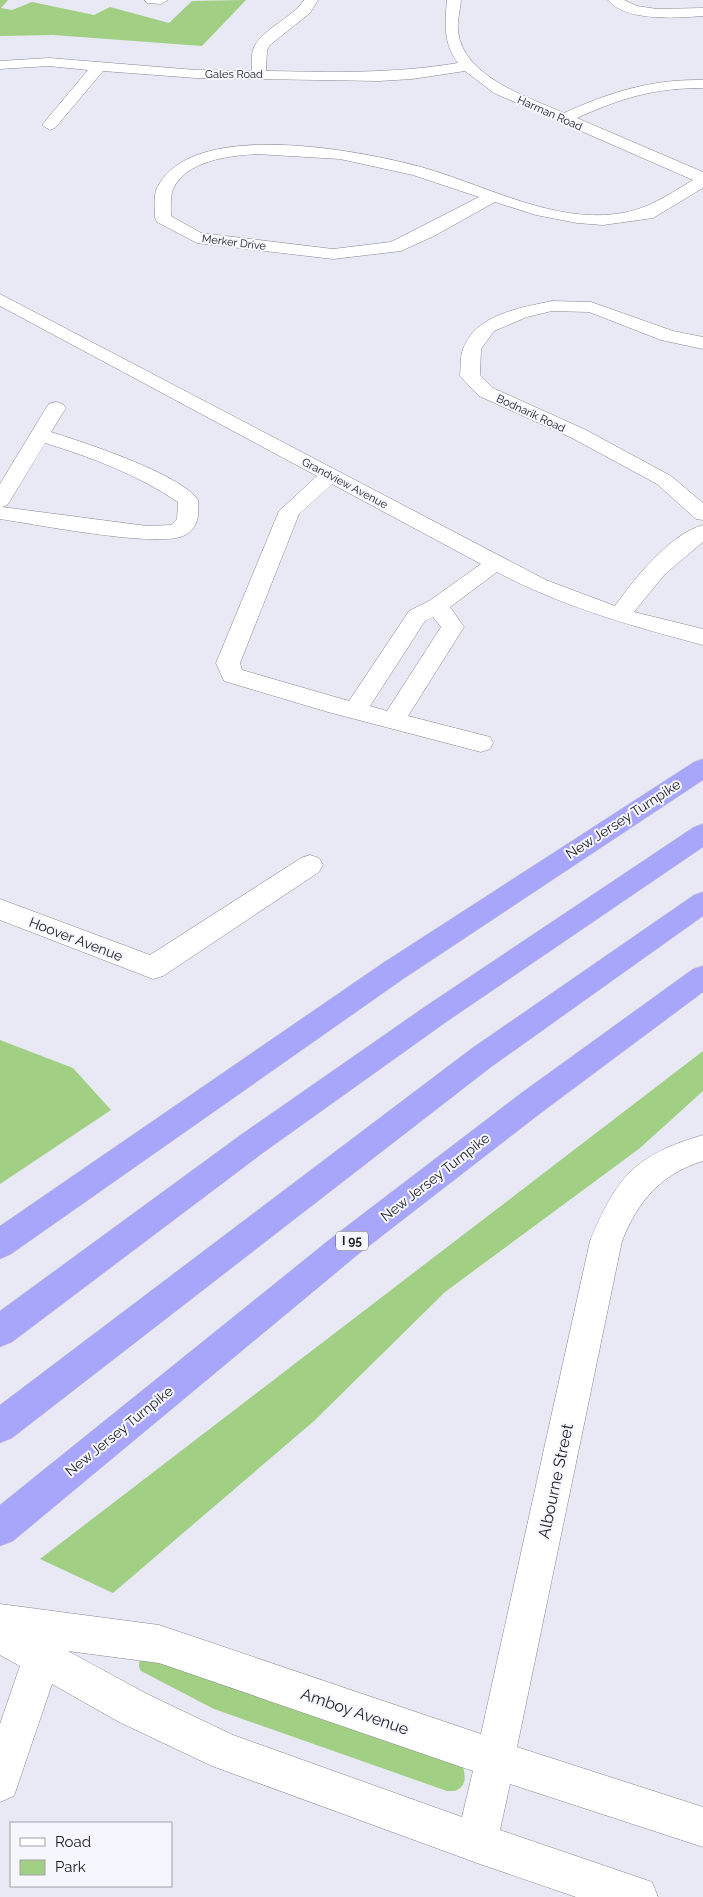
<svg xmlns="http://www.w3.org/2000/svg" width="703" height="1897" viewBox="0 0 703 1897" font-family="Raleway,sans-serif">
<rect width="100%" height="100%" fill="#e8e9f4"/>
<path fill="#a1cf83" d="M0,0h8l-7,8 11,2 20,-8 62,13 16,-8 59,16 23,-22 54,-1 -44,46 -149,-11 -53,1z
M0,1040l73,28 38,42 -111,74z
M703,1051v40l-63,57 -195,144 -131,129 -201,172 -73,-34z
M145,1656l318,111c3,11 3,19 -8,24h-8l-233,-82 -73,-38c-4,-6 -2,-11 4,-15z"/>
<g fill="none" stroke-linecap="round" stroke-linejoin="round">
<defs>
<path id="minor" d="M145,0h23l-7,4 -14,-1z
M304,0h14l-8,13 -40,32 -3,5 -1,21c68,1 125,3 192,-8 -15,-20 -13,-39 -11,-63h14c-1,10 -4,21 -3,31 5,46 70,66 106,82 46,-21 88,-34 139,-33v8c-49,0 -82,10 -126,30l126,54v16l-50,30 -50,7 -26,-2 -41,-8 -41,-13 -61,34 -33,15 -68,8 -136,-16 -40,-21 -2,-4c0,-9 -2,-21 2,-30 34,-71 205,-37 264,-21 58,16 122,51 183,48 39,-2 57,-16 89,-35l-199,-87 -29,-22 -53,8 -33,2 -183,-3 -93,-7 -48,57 -5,2 -8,-5 46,-55 -39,-4 -49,3v-8l49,-3 147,12 56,1c0,-7 -1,-15 1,-21 5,-19 40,-32 51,-50zM256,154l84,5 73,16 66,22 -88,45 -58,7 -132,-16 -30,-17c0,-8 -1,-19 2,-27 14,-29 56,-33 83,-35z
M608,0h16l13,6 20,3 46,-1v8c-25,2 -78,6 -95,-16z
M0,294l546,286 69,26c19,-27 55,-72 88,-81v17l-38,32 -31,38 69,17v16c-71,-19 -140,-38 -206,-73l-47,35 14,20 -56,89 82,21 3,6 -3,6 -9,3 -153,-40 -104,-31 -8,-18 63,-152 38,-35 -317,-170zM332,484l149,80 -52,37 -20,10 -60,90 -107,-31 -2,-7 59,-149zM433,617l8,10 -54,84 -17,-5 55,-85z
M552,301l39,1 82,29 30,6v12l-42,-9 -72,-28 -37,-1 -25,6 -33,14 -13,18 -1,26 13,13 93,42 85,46 32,27v17l-7,-1 -39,-35 -85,-46 -93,-42 -19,-20c1,-8 0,-20 3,-27 13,-35 57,-41 89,-48z
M56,402l7,2 3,4 -15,24c32,10 130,42 147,68 1,14 1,29 -15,36 -26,12 -149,-12 -183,-17v-35l46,-76 3,-4zM45,443c46,14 93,32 133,59l-1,17 -6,6 -24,1 -145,-19 5,-2 3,-4z
M310,855l9,3 4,7 -4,7 -156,104 -10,3 -153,-59v-21l150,56 151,-97z
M703,1135v26c-42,13 -65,40 -81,80l-105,506 186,60v40l-193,-63 -10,46 152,52 6,15h-82l-99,-34 -265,-97 -93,-44 -67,-38 -38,112 -14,6v-78l20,-58 -20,-11v-51l159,21 322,109 109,-493c27,-65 45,-86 113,-106zM68,1651l91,12 314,108 -11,46 -229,-82 -86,-41z"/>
<path id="highway" d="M703,759v21l-300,199 -392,275 -11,5v-33l383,-263 311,-201z
M703,824v23l-257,175 -182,130 -252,190 -12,5v-36l242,-177 184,-128 268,-179z
M703,892v24l-212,151 -479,371 -12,5v-38l471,-356 223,-154z
M703,966v26l-161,120 -186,144 -343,285 -13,5v-41l334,-269 186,-142 173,-125z"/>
</defs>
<use href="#minor" stroke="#868790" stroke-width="1"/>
<use href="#highway" stroke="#c9c9ca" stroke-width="1"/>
<use href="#minor" fill="#fff" fill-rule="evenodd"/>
<use href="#highway" fill="#a8a6fb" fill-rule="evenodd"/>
</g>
<g text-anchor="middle" stroke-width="4" stroke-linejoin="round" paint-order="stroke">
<g font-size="11" fill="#202024" stroke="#f6f6ff">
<text x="234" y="78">Gales Road</text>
<text transform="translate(550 113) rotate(24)" y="4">Harman Road</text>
<text transform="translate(234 242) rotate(7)" y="4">Merker Drive</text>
<text transform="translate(531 413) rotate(25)" y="4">Bodnarik Road</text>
<text transform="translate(345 483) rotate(28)" y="4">Grandview Avenue</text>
</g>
<rect fill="#f6f6ff" stroke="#606066" stroke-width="1" x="336" y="1231.5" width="32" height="19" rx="4"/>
<g font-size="12" font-weight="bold" fill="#202024">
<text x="352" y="1245">I 95</text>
</g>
<g font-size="14" fill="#202024" stroke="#f6f6ff">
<text transform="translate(623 819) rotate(-33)" y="5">New Jersey Turnpike</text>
<text transform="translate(76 939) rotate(21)" y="5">Hoover Avenue</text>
<text transform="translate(435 1177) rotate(-38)" y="5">New Jersey Turnpike</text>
<text transform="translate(119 1431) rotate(-39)" y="5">New Jersey Turnpike</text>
</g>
<g font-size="16" fill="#202024" stroke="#f6f6ff">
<text transform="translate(555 1481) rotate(-78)" y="6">Albourne Street</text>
<text transform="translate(355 1711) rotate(19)" y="6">Amboy Avenue</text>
</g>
</g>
<rect x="10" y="1822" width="162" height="65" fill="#f6f6ff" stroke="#a0a0a7"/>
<rect x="20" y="1838" width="25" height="8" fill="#ffffff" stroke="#a0a0a7"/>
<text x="55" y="1847" font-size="15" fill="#202024">Road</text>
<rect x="20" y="1860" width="25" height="15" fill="#a1cf83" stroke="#a0a0a7"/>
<text x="55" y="1872" font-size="15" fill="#202024">Park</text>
</svg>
